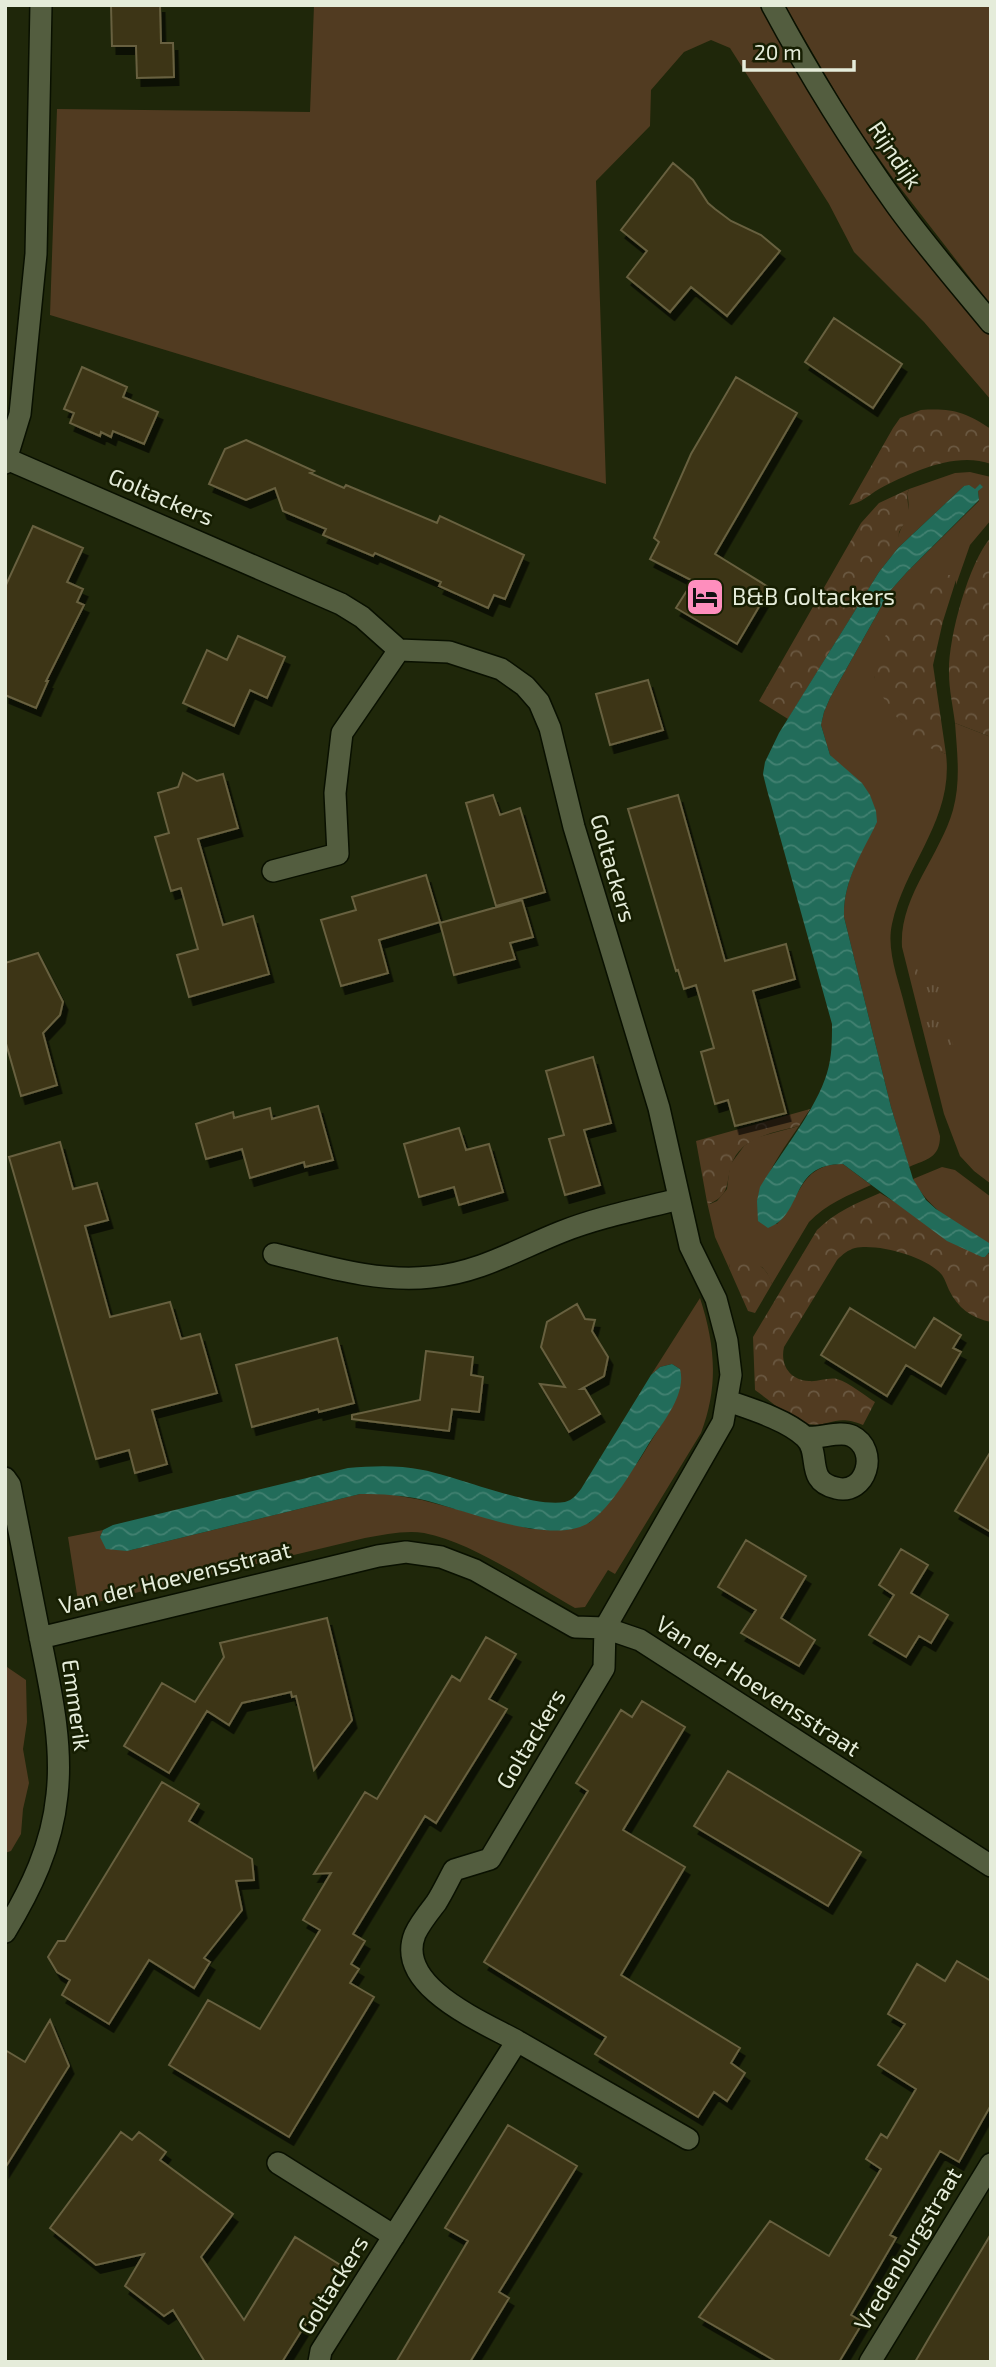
<svg xmlns="http://www.w3.org/2000/svg" width="996" height="2367" viewBox="0 0 996 2367" font-family="'Exo 2',sans-serif">
<defs>
<pattern id="forest-crowns" width="20" height="18" patternUnits="userSpaceOnUse" patternTransform="scale(1.75)"><rect width="20" height="18" fill="#513b21"/><path d="M2 6a3 3 0 1 1 6 0M12 15a3 3 0 1 1 6 0" fill="none" stroke="#6a5841"/></pattern>
<pattern id="park-tufts" width="24" height="20" patternUnits="userSpaceOnUse" patternTransform="scale(1.75)"><rect width="24" height="20" fill="#513b21"/><path d="M3 7l-1-3M5 7V3M7 7l1-3M15 17l-1-3M17 17v-4M19 17l1-3" fill="none" stroke="#6a5841"/></pattern>
<pattern id="water-waves" width="16" height="10" patternUnits="userSpaceOnUse" patternTransform="scale(1.75)"><rect width="16" height="10" fill="#226c5a"/><path d="M0 5q4-4 8 0t8 0" fill="none" stroke="#428171"/></pattern>
<filter id="shadow"><feDropShadow dx="4.5" dy="8" stdDeviation="0" flood-color="#0009"/></filter>
</defs>
<rect width="100%" height="100%" fill="#1f270a"/>
<path fill="#513b21" d="M314,5h446l54,95 76,114 101,122v64l-67,-78 -70,-70 -25,-48 -99,-156 -19,-8 -27,12 -33,38 -1,36 -54,55 10,303 -556,-169 7,-206 253,3z
M785,5h206v300l-96,-124 -44,-62z
M970,472l21,5v43l-21,25 -14,40v-5l-82,96c15,34 36,65 72,78 8,65 -41,110 -54,170 -6,27 7,57 13,83 11,43 23,86 35,129 0,22 -13,23 -31,31l-18,-60 -47,-190c-1,-35 17,-64 32,-95v-11l-46,-56 -9,-30 3,-13 6,-14 60,-107 17,-19 72,-71 -1,-10 -14,-5 -66,62c-4,-20 16,-28 9,-54l2,-5 46,-16z
M955,723l36,14v447l-17,-13 -14,-15 -16,-42 -42,-167c-3,-50 38,-91 51,-137 8,-29 4,-58 2,-87z
M799,1126c-18,27 -45,61 -40,95l18,3c25,-26 22,-60 66,-60l28,21c-22,10 -45,19 -62,37l-37,62 -5,-11 -5,-6 -32,-3 -1,4 -14,-31 -8,-35 3,2 7,-3 10,-12 3,-24 14,-19 11,-8z
M942,1167l13,3 36,27v51l-1,-3c-29,-18 -61,-34 -77,-66z
M700,1298c15,46 19,88 1,135l-86,141 -7,-4 -23,37 -10,1c-45,-25 -101,-65 -151,-75 -19,-3 -40,2 -59,5l-280,67 -7,-4 -10,-64 35,-7 -3,7 27,14 233,-57h28l34,6 109,29 58,-6 13,-12 38,-52 32,-52 8,-38 -8,-5 -12,3 -9,8z
M5,1659l2,8 19,13 1,42 -4,27 6,34 -6,26 -2,25 -10,17 -6,2z"/>
<path fill="url(#forest-crowns)" d="M921,410c31,-2 44,2 70,19v35c-36,-13 -81,9 -112,25 -10,6 -18,14 -30,16l44,-77 7,-10z
M909,489l-2,5 2,21 -10,17 -1,16 -19,24 -91,147 -29,-18 102,-178 18,-20z
M991,537v200l-36,-14c-2,-17 -6,-33 -6,-50 -1,-34 19,-109 42,-136z
M937,575h14l5,5 -13,41 -10,44 13,89c-9,-3 -18,-6 -25,-12 -17,-12 -50,-54 -48,-76 2,-15 28,-59 38,-71 7,-8 18,-14 26,-20z
M810,1109l-11,17c-19,5 -40,8 -56,21 -24,22 -4,45 -34,57l-2,-2 -11,-61z
M880,1193l105,64 3,-4 3,3v66c-20,-4 -33,-14 -42,-32 -2,-4 -4,-11 -7,-15 -14,-18 -64,-32 -87,-27 -7,2 -12,6 -18,12l-53,87c-4,17 5,33 25,34 9,1 19,-4 28,-2 13,4 27,16 38,23l-12,23c-28,-12 -34,3 -55,-1 -15,-3 -40,-25 -53,-34l-2,-53 64,-107c18,-18 40,-27 63,-37z
M741,1261c16,1 26,6 31,23l-17,29 -7,-2 -19,-43 1,-4z"/>
<path fill="url(#park-tufts)" d="M935,964l19,85 -21,4 -19,-84z"/>
<path fill="url(#water-waves)" d="M980,484l3,3 -5,4 1,9 -72,72 -17,19 -60,107 -6,14 -3,13 9,30 32,28 8,12 6,16 1,11c-15,32 -34,58 -33,95l47,190 22,72 13,21 10,9 53,34 2,7 -6,7h-3l-35,-16 -104,-77c-55,0 -38,50 -75,64l-10,-7 -1,-20 3,-14c20,-33 56,-77 67,-114 5,-16 5,-32 5,-49l-65,-234 -4,-16 2,-12 14,-29 100,-161 19,-24 66,-62 5,-1 6,4z
M672,1364l8,5c7,26 -18,54 -32,76 -14,23 -36,61 -58,77 -36,25 -125,-12 -166,-22 -21,-5 -42,-6 -64,-6l-233,57 -21,-2 -6,-12 3,-7 10,-5 235,-57c26,-2 49,-3 75,2 36,7 109,38 142,32 8,-2 11,-7 16,-13l70,-114 9,-8z"/>
<path fill="#3c3515" stroke="#67603f" stroke-width="2" filter="url(#shadow)" d="M111,5h49l1,38h12l1,34 -37,1 -1,-32h-24z
M673,163l20,17 15,23 7,6 16,12 30,14 19,16 -53,65 -36,-29 -21,25 -43,-35 20,-26 -26,-21z
M834,318l68,46 -29,44 -68,-46z
M82,367l45,20 -4,10 35,15 -14,32 -31,-13 -2,6 -10,-5 -1,4 -30,-13 4,-10 -10,-4z
M736,377l61,36 -82,141 55,34 -33,56 -61,-36 17,-27 -43,-22 9,-17 -5,-4 37,-84z
M246,440l68,31 -4,2 34,15 2,-3 91,38 3,-7 84,39 -19,44 -11,-4 -6,13 -49,-22 2,-4 -66,-29 -2,3 -50,-21 3,-6 -43,-18 -8,-23 -29,12 -37,-16 16,-35z
M33,526l50,22 -16,34 16,7 -6,13 7,3 -38,76h2l-12,27 -31,-13v-108z
M238,636l47,21 -18,41 -17,-8 -16,36 -51,-23 24,-53 20,10z
M648,680l15,50 -53,15 -14,-51z
M183,773l14,8 26,-7 15,54 -40,11 25,86 30,-9 16,58 -80,23 -12,-42 21,-6 -17,-61 -10,3 -16,-54 14,-4 -11,-40 20,-6z
M493,795l7,20 20,-7 25,84 -49,14 -30,-103z
M678,795l47,166 61,-17 9,35 -42,12 33,122 -51,13 -7,-26 -13,4 -14,-52 13,-4 -18,-63 -12,4 -6,-19 -2,1 -48,-162z
M426,875l14,47 -61,18 9,33 -47,13 -20,-66 35,-10 -4,-13z
M522,900l11,37 -23,6 5,16 -61,16 -14,-52z
M38,953l25,49 -3,13 -17,18 14,52 -36,11 -16,-56v-77z
M593,1057l18,66 -27,7 16,55 -35,10 -16,-56 15,-4 -18,-64z
M318,1106l15,54 -28,7 -1,-5 -54,16 -8,-29 -36,10 -10,-35 37,-12 1,6 36,-10 2,11z
M459,1128l7,22 23,-6 14,48 -44,13 -5,-18 -35,10 -15,-53z
M60,1142l13,47 24,-6 11,37 -23,6 25,91 60,-15 11,37 19,-5 17,59 -65,17 15,54 -32,9 -6,-23 -33,9 -87,-302z
M577,1304l8,15 10,1 -3,11 16,26 -4,19 -23,13h4l15,25 -31,18 -29,-48 25,3 -24,-40 6,-25z
M850,1308l65,40 19,-30 27,17 -8,13 8,4 -20,34 -35,-21 -19,31 -66,-41z
M337,1338l17,65 -35,9 -1,-3 -66,18 -16,-62z
M426,1351l47,6 -2,18 12,2 -4,35 -27,-3 -3,22 -97,-12v-4l68,-15z
M991,1451v81l-36,-21z
M746,1540l60,36 -25,42 34,22 -16,26 -58,-33 15,-23 -38,-23z
M901,1549l27,16 -17,28 37,22 -17,28 -12,-7 -13,21 -37,-22 25,-40 -15,-10z
M327,1618l25,102 -38,50 -18,-74 -4,1 -1,-5 -49,11 -13,22 -22,-14 -38,62 -45,-27 38,-63 33,19 29,-45 -4,-14z
M486,1637l30,17 -27,45 18,10 -71,114 -11,-7 -72,118 12,7 -14,23 8,5 -9,14 24,14 -85,140 -120,-72 39,-65 52,29 60,-99 -17,-10 28,-47 -17,1 51,-82 12,7 75,-123 8,5z
M642,1701l43,26 -62,103 62,37 -64,108 119,73 -9,15 14,10 -18,28 -13,-9 -16,25 -103,-63 11,-17 -122,-75 104,-171 -12,-8 45,-73 11,7z
M728,1771l133,81 -33,54 -134,-80z
M162,1782l37,22 -10,17 63,38 2,21 -18,1 6,29 -38,48 6,4 -16,26 -45,-28 -40,64 -47,-29 8,-15 -13,-8 -9,-15 10,-16h7z
M957,1961l34,20v124l-32,57 -19,-11 -50,84 6,3 -45,77 12,7 -24,40h-62l-78,-45 71,-96 59,35 52,-87 -15,-10 15,-25 6,4 29,-49 -38,-24 27,-41 -17,-10 29,-50 28,17z
M50,2020l19,46 -64,102v-118l20,12z
M508,2125l69,41 -78,126 10,6 -39,64h-74l72,-121 -23,-13z
M121,2132l11,8 7,-8 27,20 -6,8 73,54 -32,43 43,63 51,-83 47,29 -60,96h-77l-32,-52 -9,6 -39,-30 19,-32 -48,11 -46,-37z
M991,2234v128h-76l14,-24z"/>
<g fill="none" stroke-linecap="round" stroke-linejoin="round">
<defs>
<path id="minor" d="M7,459l334,145 21,13 37,33 50,2 52,17 24,17 14,16 11,26 24,99 85,281 31,138 26,53 11,42 4,34 -8,47 -118,206 -1,40 -114,191 -36,11c-6,11 -11,22 -18,33 -7,9 -16,20 -21,31 -21,52 68,88 102,107l-196,310 -2,11
M5,463l15,-49 16,-160 5,-249
M273,871l65,-17 -3,-61 7,-60 57,-83
M274,1254c50,12 105,29 157,23 48,-4 87,-28 130,-45 38,-15 79,-23 118,-33
M728,1401c23,8 59,19 77,36 17,16 -1,44 31,51 30,8 44,-38 16,-52 -12,-6 -32,3 -47,1
M5,1478l5,7c10,51 20,101 30,152 10,51 23,105 17,158 -5,51 -26,94 -52,137
M40,1638l338,-82 28,-4 35,5 34,13 100,57 30,1 35,12 351,226
M517,2041l171,98
M278,2163l116,73
M870,2362l121,-198"/>
<path id="tertiary" d="M772,5c37,69 79,137 125,201 29,40 62,78 94,117"/>
</defs>
<use href="#minor" stroke="#091000" stroke-width="24"/>
<use href="#tertiary" stroke="#091000" stroke-width="24"/>
<use href="#minor" stroke="#535d3f" stroke-width="21"/>
<use href="#tertiary" stroke="#535d3f" stroke-width="21"/>
</g>
<defs>
<symbol id="hotel-square" viewBox="-11 -11 22 22"><rect x="-9" y="-9" width="18" height="18" rx="4" fill="#fe8ebd" stroke="#161e02"/><path d="M-6-4.5h1.5V1H6V5H4.5V3h-9V5H-6ZM-4 0a1.8 1.8 0 1 1 3.6 0ZM.5 0V-2.5h3Q6-2.5 6 0Z" fill="#111"/></symbol>
</defs>
<g fill-rule="evenodd">
<use href="#hotel-square" x="683" y="575" width="44" height="44"/>
</g>
<g text-anchor="middle" stroke-width="5" stroke-linejoin="round" paint-order="stroke">
<g font-size="23" fill="#e5ecda" stroke="#161e02">
<text transform="translate(895 155) rotate(56)" y="8">Rijndijk</text>
<text transform="translate(161 497) rotate(23)" y="8">Goltackers</text>
<text transform="translate(613 868) rotate(74)" y="8">Goltackers</text>
<text transform="translate(175 1578) rotate(-14)" y="8">Van der Hoevensstraat</text>
<text transform="translate(758 1686) rotate(33)" y="8">Van der Hoevensstraat</text>
<text transform="translate(76 1705) rotate(82)" y="8">Emmerik</text>
<text transform="translate(531 1739) rotate(-59)" y="8">Goltackers</text>
<text transform="translate(908 2249) rotate(-59)" y="8">Vredenburgstraat</text>
<text transform="translate(333 2285) rotate(-58)" y="8">Goltackers</text>
</g>
<g font-size="23" fill="#e5ecda" stroke="#161e02" text-anchor="start">
<text x="732" y="605">B&amp;B Goltackers</text>
</g>
</g>
<rect width="996" height="2367" fill="none" stroke="#e5ecda" stroke-width="14"/>
<path d="M744 60v10h110v-10" fill="none" stroke="#e5ecda" stroke-width="3.5"/>
<text x="754" y="60" font-size="21" fill="#e5ecda" stroke="#161e02" stroke-width="5" paint-order="stroke">20 m</text>
</svg>
